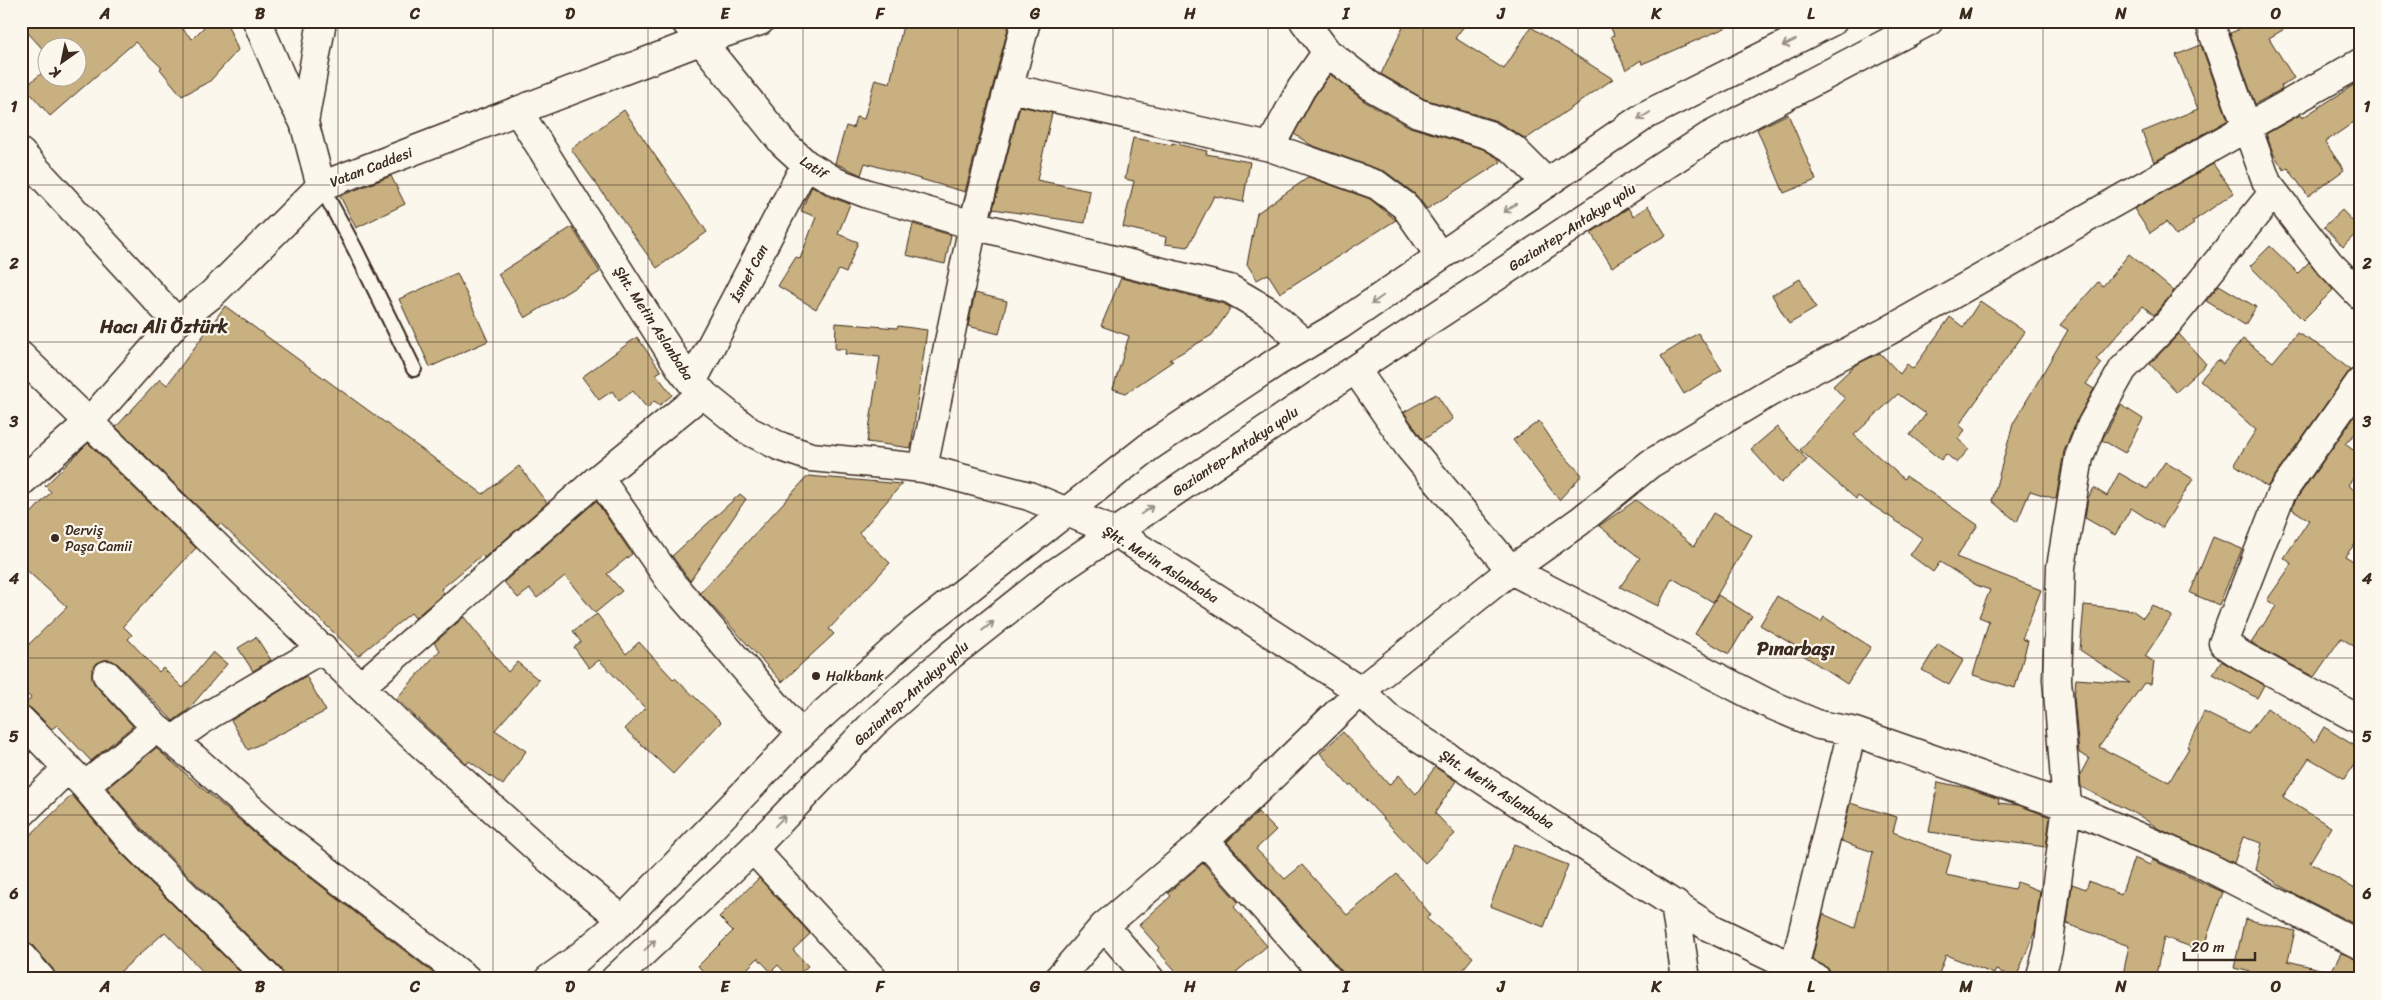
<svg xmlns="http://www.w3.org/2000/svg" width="2381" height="1000" viewBox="0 0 2381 1000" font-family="Sriracha,sans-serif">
<rect width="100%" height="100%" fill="#fbf7ec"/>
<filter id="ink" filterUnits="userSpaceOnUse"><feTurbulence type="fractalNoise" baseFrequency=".02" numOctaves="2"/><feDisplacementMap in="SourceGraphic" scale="10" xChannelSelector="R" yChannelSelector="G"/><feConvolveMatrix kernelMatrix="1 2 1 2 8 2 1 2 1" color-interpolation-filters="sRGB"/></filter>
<g filter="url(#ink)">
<path fill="#c9b080" stroke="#3b2a1e" d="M21,21h154l17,18 18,-18h16l12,29 -28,31 -28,15 -22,-27 2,-1 -27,-26 -85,74 -25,-29 23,-19v10h30v-30h-30v7l-27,-30z
M904,21h106l-45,171 -100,-29 -4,12 -26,-12 11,-37 7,2 3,-11 8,2 11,-40 15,4z
M1406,21h62l-13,17 49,31 27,-42 82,52 -87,60 -29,-18 -73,-22 -43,-25z
M1608,21h133l-99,43 -1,-4 -15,10 -15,-34 3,-1z
M2233,21h65l-29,17 25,40 -13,8 1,3 -27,15 -25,-71 8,-3z
M2201,45l27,75 -74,42 -12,-30 56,-23 -22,-54z
M1330,74l34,27 46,26 73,22 15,9 3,4 -74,47 -12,-15 -29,-22 -75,-27 -17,-11 20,-37z
M2360,81v37l-35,24 19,28 -36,26 -20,-28 -4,2 -10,-15 -8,-21 34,-19 2,3z
M1020,106l32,7 -15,67 53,11 -5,32 -92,-14z
M624,110l83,122 -50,36 -86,-119z
M1788,114l28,66 -32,13 -27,-64z
M1133,138l39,7v-2l35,8 -1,3 44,8 -7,40 -29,-6 -26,51 -23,-3 1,-7 -43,-10 11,-46 -9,-2z
M2213,164l21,29 -42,29 2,2 -18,12 -10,-14 -16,11 -16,-24z
M391,176l14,28 -49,24 -16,-32z
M1309,177l61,22 26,21 -116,73 -12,-19 -11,6 -10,-16 10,-51z
M812,186l18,11 20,7 -12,30 20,8 -12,31 -7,-3 -23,39 -38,-23 18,-29 4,2 16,-42 -15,-6z
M1648,206l18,29 -54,32 -21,-34 37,-25 5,8z
M2342,210l18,19 -17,18 -19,-20z
M913,224l38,11 -6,29 -39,-9z
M572,227l28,45 -75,46 -27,-44z
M2270,246l28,27 11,-11 24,28 -30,30 -53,-54z
M2129,254l45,37 -20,24 -11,-9 -47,53 6,4 -16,21 8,5 -16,29 -14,33 -8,48 -26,-8 -13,31 -25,-21 21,-77 55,-94 -8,-5 38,-43 5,4z
M457,273l31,68 -58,26 -31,-68z
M1121,278l103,26 7,4 -19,27 -43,25 4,1 -47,32 -13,-4 16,-53 -28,-10z
M1800,279l16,29 -27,16 -17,-29z
M2219,285l37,22 -11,18 -39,-24z
M975,293l32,8 -8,33 -31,-8z
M1980,301l45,31 -66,93 6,5 -7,9 11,10 -12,14 -11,-9 -5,6 -31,-25 16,-21 -28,-20 -44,41 50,44 2,-3 72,49 -22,32 85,33 -19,49 6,2 -13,47 -42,-13 16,-54 -10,-4 11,-27 -14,-5 -36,-23 -7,10 -23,-17 12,-17 -64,-42 -2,3 -56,-49 45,-51 -12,-13 22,-21 25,-12 20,21 7,-10 6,5 37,-52 13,10z
M225,306l258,188 36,-28 28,37 -63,55 -2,-3 -41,34 3,4 -29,25 -4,-5 -53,43 -138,-133 -2,3 -102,-99 44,-48 7,6z
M836,323l61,5 1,-2 29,4 -16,118 -44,-6 13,-85 -35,-3 1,-5h-11z
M1698,333l24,37 -38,24 -23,-38z
M2297,333l27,15 26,22 -83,117 -33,-23 22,-34 -56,-50 18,-20 5,4 20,-25 30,23z
M2179,334l27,30 -30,28 -26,-28z
M637,337l24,34 -5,3 16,21 -12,10 -6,-4 -7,7 -14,-17 -14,10 -7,-10 -13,9 -17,-23z
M1436,394l17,25 -30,21 -19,-28z
M2121,405l22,14 -18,34 -23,-13z
M2360,409v19l-15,16 15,11v14l-12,16 12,10v43l-15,18 15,9v85l-19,-12 -27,39 -63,-34 25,-37 -9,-6 25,-36 -8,-6 25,-38 -17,-11 3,-8z
M1539,421l19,28 24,26 -23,25 -46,-60z
M1777,427l30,33 -26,23 -30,-34z
M88,443l108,105 -73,78 9,9 -4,4 31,33 4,-4 20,20 30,-36 14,12 -39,46 -15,11 -55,-57 -7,-4h-7l-7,3 -5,8v8l3,6 38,41 -42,35 -34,-36 -5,4 -20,-20 -7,-4 6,-7 -10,-9v-37l46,-45 -46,-42v-41l30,-32 -6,-6z
M2165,462l28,17 -31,49 -31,-20 -16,27 -30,-17 3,-20 6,-10 13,8 12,-23 28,16z
M808,476l94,8 -43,49 31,30 -61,66 5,5 -52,48 -82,-89z
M740,494l6,5 -56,82 -18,-25z
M1636,500l58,46 19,-33 39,22 -39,67 -41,-24 -14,28 -38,-19 20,-29 -41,-32z
M596,501l36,53 -25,20 15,17 -27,22 -30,-37 -28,22 -7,-9 -12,9 -14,-16z
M2213,537l29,12 -23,56 -29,-12z
M1718,595l34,21 -23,38 -34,-20z
M1777,596l44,26 3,-5 47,30 -24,37 -47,-31 2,-3 -42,-25z
M2084,605l48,5 11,8 9,-13 20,11 -27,40 9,6 -3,22 -7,-1 -45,64 70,35 20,-34 -2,-1 17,-35 44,22 19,-26 48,34 9,-15 36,22v6l-15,24 -36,-21 -26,39 48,30 -21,35 50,30v35l-67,-34 -37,-23 6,-27 -19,-6 -9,26 -75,-34 -19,-13 -59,-29 -1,-12 9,-17 -10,-5 -5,-56 2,-18 54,4 -50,-33z
M597,614l29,40 13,-12 35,38 1,-2 46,44 -48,52 -48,-45 20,-21 -46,-48 -10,8 -15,-21 7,-5 -8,-11z
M464,617l44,55 9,-10 22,18 -44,50 31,21 -23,34 -34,-24 -2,3 -71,-65 44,-49 -6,-7z
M256,637l15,23 -18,11 -15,-23z
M1938,644l26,15 -15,26 -27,-15z
M2221,661l43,24 -7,13 -44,-24z
M306,676l20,35 -78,39 -17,-30z
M1343,732l46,53 10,-10 17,19 19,-27 21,14 -21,32 20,21 -30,29 -74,-79 -2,2 -29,-33z
M21,743l10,9 -10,10z
M156,748l111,96 174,135h-157l-4,-11 -137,-138 -36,-42z
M1938,782l29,6 32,11 -1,4 20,2 32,12 -4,30 -117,-15z
M72,795l48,57 127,127h-37l-45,-47 -53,47h-56l-3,-10 -20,-23 -12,-5v-97z
M1850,803l47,14 -4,15 58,23 -5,20 68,14 3,-7 23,9 -5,40 -19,47 -20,-8 -2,4 -48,-19 -9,24h-105l-2,-9 -18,-11 11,-45 32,14 18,-76 -32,-11z
M1258,812l18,18 -20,19 29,30 17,-14 45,50 50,-41 34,41 -5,3 47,39 -18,22h-106l-122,-137z
M1514,844l54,21 -24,62 -54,-21z
M2134,858l16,7 2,-5 71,32 -21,59 -38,-14 -9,42h-33l7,-33 -62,-22 5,-40 14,5 3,-8 32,14z
M1203,863l35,39 -4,5 33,39 -39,33h-45l-26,-29 2,-2 -20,-23 32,-29 -3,-3z
M759,878l51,56 -17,16 15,16 -14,13h-3l-13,-14 -7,7 -13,-14 -21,21h-26l-13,-13 35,-35 -14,-14z
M2245,919l50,12 -7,30 43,11 10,-19 19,7v19h-81l-45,-11z"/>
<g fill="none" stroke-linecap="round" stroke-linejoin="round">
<defs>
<path id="lane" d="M321,186l34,63 59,120"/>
<path id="street" d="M257,21l30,70 17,31
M685,21l98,122 23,21 30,18 32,12 105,31 257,64 38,22 38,34
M1304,21l23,31 45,35 46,26 71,22 24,14 34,34
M2209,21l58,162 62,80 31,32
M1010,88l260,59 107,38 28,21 35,50
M518,111l163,258 16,20 52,42 30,15 32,11 112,11 106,28 86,36 245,159 31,29 318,207 108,52
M1270,147l31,-58 26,-37
M21,153l156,169
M21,356l379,369 150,135 73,60
M1356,370l53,77 102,123 256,133 52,22 33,6 215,75 139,60 154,79
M692,382l114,-218
M2360,382l-79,112 -58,149 18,12 119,65
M923,468l50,-243 53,-204
M599,478l74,107 128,149
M107,675l49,53 39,31 82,73 190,147
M361,686l238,-208 104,-85
M21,720l64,66 46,55 138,138
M172,741l37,-26 114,-67
M85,786l71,-58
M21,814l47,-46
M1205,841l123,138
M753,849l120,130
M1675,904l11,75
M1104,926l46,53
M21,956l20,23
M1794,968l58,-237
M1058,979l46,-53 101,-85 155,-150 151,-121 69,-49 70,-57 120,-72 118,-61 472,-268
M2040,979l8,-29 19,-144 -10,-127 4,-112 18,-110 13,-33 31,-55 45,-46 105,-130"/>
<path id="secondary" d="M321,186l-17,-64 18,-101
M21,482l67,-59 89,-101 34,-27 110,-109 379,-145 60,-20
M549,979l28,-20 46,-39 178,-186 116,-105 233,-183 125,-83 65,-38 306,-210 187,-94
M615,979l138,-130 120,-125 79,-70 100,-79 287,-195 369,-243 221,-116"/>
</defs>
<use href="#lane" stroke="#3b2a1e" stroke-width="18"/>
<use href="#street" stroke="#3b2a1e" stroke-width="31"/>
<use href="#secondary" stroke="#3b2a1e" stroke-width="31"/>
<use href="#lane" stroke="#fbf7ec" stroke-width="14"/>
<use href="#street" stroke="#fbf7ec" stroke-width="28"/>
<use href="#secondary" stroke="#fbf7ec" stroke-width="28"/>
</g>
<defs><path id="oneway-shaft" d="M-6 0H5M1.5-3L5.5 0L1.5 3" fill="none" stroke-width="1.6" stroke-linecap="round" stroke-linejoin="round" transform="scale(1.25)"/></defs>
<g stroke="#9b9085">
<use href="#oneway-shaft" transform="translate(1789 43) rotate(154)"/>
<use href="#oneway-shaft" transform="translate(1644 116) rotate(149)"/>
<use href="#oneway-shaft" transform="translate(1510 208) rotate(145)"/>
<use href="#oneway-shaft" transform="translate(1377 300) rotate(145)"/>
<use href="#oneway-shaft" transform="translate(1147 510) rotate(-35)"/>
<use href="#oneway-shaft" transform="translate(988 626) rotate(-38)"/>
<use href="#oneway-shaft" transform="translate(780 821) rotate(-46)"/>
<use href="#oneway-shaft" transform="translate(650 945) rotate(-43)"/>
</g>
</g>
<path fill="none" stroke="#3b2a1e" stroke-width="1" stroke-opacity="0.55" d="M183,21v958M338,21v958M493,21v958M648,21v958M803,21v958M958,21v958M1113,21v958M1268,21v958M1423,21v958M1578,21v958M1733,21v958M1888,21v958M2043,21v958M2198,21v958M21,185h2339M21,342h2339M21,500h2339M21,658h2339M21,815h2339"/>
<g fill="#3b2a1e" stroke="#fbf7ec" stroke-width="2">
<circle cx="55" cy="538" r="5"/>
<circle cx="816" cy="676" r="5"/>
</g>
<g text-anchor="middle" stroke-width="4.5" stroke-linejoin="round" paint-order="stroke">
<g font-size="14" fill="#3b2a1e" stroke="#fbf7ec">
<text transform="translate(371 167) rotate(-21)" y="5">Vatan Caddesi</text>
<text transform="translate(814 167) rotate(33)" y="5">Latif</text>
<text transform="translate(1572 227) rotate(-33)" y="5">Gaziantep-Antakya yolu</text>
<text transform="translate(749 273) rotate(-62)" y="5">İsmet Can</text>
<text transform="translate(654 323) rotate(57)" y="5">Şht. Metin Aslanbaba</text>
<text transform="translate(1235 451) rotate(-34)" y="5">Gaziantep-Antakya yolu</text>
<text transform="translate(1161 564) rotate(32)" y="5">Şht. Metin Aslanbaba</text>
<text transform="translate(911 693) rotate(-42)" y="5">Gaziantep-Antakya yolu</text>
<text transform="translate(1497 789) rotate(33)" y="5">Şht. Metin Aslanbaba</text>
</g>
<g font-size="14" fill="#3b2a1e" stroke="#fbf7ec" text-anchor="start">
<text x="65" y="535">Derviş<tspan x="65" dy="16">Paşa Camii</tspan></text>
<text x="826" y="681">Halkbank</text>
</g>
<g font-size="19" font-weight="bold" fill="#3b2a1e" stroke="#fbf7ec">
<text x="164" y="333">Hacı Ali Öztürk</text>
<text x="1796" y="655">Pınarbaşı</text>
</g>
</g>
<rect width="2381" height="1000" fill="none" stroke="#fbf7ec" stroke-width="55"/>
<g transform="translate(62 62) rotate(213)"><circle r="24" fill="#fbf7ec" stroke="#aea59a"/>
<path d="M0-4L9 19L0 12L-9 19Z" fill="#3b2a1e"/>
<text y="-8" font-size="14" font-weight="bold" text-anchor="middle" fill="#3b2a1e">K</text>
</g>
<path d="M2184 952v8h71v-8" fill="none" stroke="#3b2a1e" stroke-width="2.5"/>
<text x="2191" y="952" font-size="15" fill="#3b2a1e" stroke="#fbf7ec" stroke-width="4" paint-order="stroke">20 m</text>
<rect x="28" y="28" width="2326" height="944" fill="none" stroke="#3b2a1e" stroke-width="2"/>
<g font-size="16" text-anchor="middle" font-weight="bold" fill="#3b2a1e">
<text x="105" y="19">A</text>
<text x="260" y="19">B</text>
<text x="415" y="19">C</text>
<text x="570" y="19">D</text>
<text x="725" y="19">E</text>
<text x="880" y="19">F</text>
<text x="1035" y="19">G</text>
<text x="1190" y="19">H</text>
<text x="1346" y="19">I</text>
<text x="1501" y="19">J</text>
<text x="1656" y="19">K</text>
<text x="1811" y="19">L</text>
<text x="1966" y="19">M</text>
<text x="2121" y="19">N</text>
<text x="2276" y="19">O</text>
<text x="14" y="112">1</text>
<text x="2367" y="112">1</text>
<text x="14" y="269">2</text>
<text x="2367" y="269">2</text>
<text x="14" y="427">3</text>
<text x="2367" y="427">3</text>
<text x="14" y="584">4</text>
<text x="2367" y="584">4</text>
<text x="14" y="742">5</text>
<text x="2367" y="742">5</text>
<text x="14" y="899">6</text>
<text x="2367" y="899">6</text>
<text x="105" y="992">A</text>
<text x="260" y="992">B</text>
<text x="415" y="992">C</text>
<text x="570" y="992">D</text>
<text x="725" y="992">E</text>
<text x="880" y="992">F</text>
<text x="1035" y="992">G</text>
<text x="1190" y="992">H</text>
<text x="1346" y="992">I</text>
<text x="1501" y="992">J</text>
<text x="1656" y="992">K</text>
<text x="1811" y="992">L</text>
<text x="1966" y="992">M</text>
<text x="2121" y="992">N</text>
<text x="2276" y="992">O</text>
</g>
</svg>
